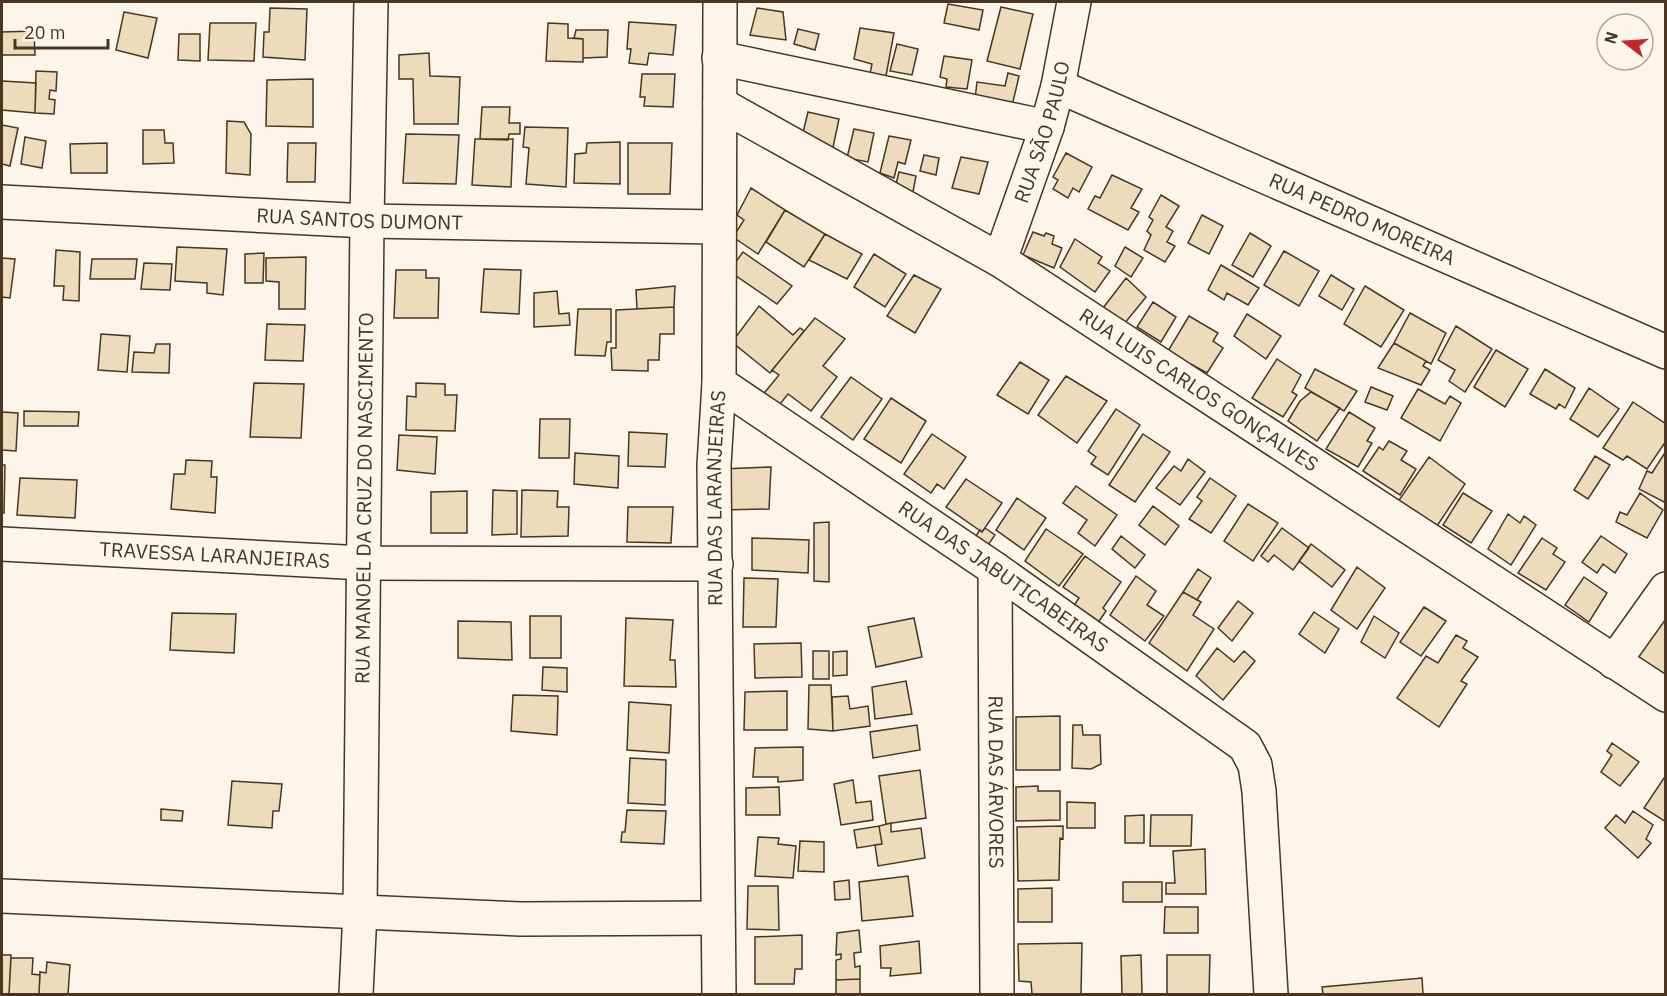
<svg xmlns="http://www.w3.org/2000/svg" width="1667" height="996" viewBox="0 0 1667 996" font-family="'IBM Plex Sans',sans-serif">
<rect width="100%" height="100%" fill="#fbf6e9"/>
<path fill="#ecdcbc" stroke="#4a3520" stroke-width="1.5" d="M948,4l35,6 -4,20 -35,-7z
M1001,7l32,7 -13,55 -33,-8z
M270,8l37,1 -2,51 -42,-3 1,-25h5z
M757,8l26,4 3,28 -36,-5z
M124,12l33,6 -9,40 -32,-8z
M629,22l47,3 -3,30 -24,-2 -2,12 -18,-2 2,-14h-4z
M210,23h46l-2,38 -46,-1z
M548,23l20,1v14l15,1v23l-37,-1z
M860,28l34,5 -9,48 -16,-3 3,-14 -18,-5z
M798,29l21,5 -4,16 -21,-6z
M576,30h32l-1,27 -24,1v-19l-9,-1z
M34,31l1,24h-33v-23z
M179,34h21v27l-22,-1z
M897,44l21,5 -6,26 -22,-4z
M429,53l1,23 30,1 -2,47h-44l-1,-45h-14v-24z
M944,56l28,4 -5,29 -21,-2 1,-8 -7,-2z
M36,71l21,1 -1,19 -6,-1 -1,9 6,1 -1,14 -19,-1z
M1008,73l11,3 -7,30 -37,-7 2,-17 28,4z
M642,74h33l-2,33 -29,-1 1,-9h-5z
M313,79v48l-47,-1 1,-46z
M2,81l34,2 -1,30 -33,-3z
M482,107h28l-1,16h11v11h-11l-1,6 -28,-1z
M808,112l31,7 -7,33 -31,-11z
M227,121l17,1 7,12 -1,41 -24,-2z
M2,125l16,3 -8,38 -8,-2z
M525,127l43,1 -2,59 -40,-3 3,-36 -6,-1z
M854,129l20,4 -6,29 -21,-4z
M143,130h21l1,13h8l1,20 -31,1z
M406,134l53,1 -3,49 -53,-1z
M889,136l22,4 -6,24 -7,-2 -4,16 -14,-5z
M25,137l21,4 -4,27 -21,-4z
M475,139h38l-2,48 -39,-2z
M620,142v42l-46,-1 1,-29 11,-1 1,-10z
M107,143v30h-36l-1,-29z
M288,143h28l-1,39h-28z
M628,143h44l-2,51h-42z
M1066,153l26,14 -13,25 -6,-4 -5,10 -15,-9 5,-9 -5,-3z
M924,155l15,3 -3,17 -16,-4z
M961,157l27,5 -9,32 -27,-6z
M899,172l17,4 -4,21 -18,-5z
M1112,175l30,14 -11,19 8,4 -11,18 -40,-21 7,-13 5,2z
M751,188l34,22 -27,44 -25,-17 11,-17 -7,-5z
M1161,195l18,11 -13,21 7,4 -6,11 8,4 -10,16 -21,-12 7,-15 -4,-4 6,-11 -4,-3z
M785,210l40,24 -21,33 -38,-25z
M1202,215l21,11 -14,28 -21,-11z
M1033,232l11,4 2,-3 8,3 -2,8 10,4 -8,20 -31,-13z
M1250,233l21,13 -18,31 -21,-12z
M825,234l37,20 -15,25 -38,-19z
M1075,239l27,18 -4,6 12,8 -15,21 -35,-25z
M177,247l50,2 -4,46 -16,-2v-10l-32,-2z
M1125,247l18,11 -12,19 -16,-11z
M56,250l24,2 -1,49 -16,-1 1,-14h-10z
M1284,251l35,20 -20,35 -35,-21z
M743,252l49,34 -15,18 -48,-33z
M264,253l-1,30h-18v-29z
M874,254l32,20 -21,33 -31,-20z
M306,257l-1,52h-26v-27l-13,-1v-23z
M2,258l13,1 -5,39 -8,-1z
M92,259h45l-2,20h-45z
M144,263l28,1 -2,26 -29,-1z
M1221,265l38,23 -11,17 -21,-12 -3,7 -16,-10z
M484,269l37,1 -2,44 -38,-2z
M396,270h30v8h13l-1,40h-44z
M914,275l27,14 -26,44 -28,-17z
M1331,275l23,14 -12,21 -23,-14z
M1126,278l20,19 -26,32 -20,-17z
M675,286l-1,21 -37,2 -1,-19z
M1365,286l39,24 -23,37 -37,-23z
M557,291l2,23 10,-1 1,12 -36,2v-34z
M1153,302l23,15 -15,25 -24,-15z
M759,306l34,29 7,-7 4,3 -34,42 -38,-31z
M674,307v27h-14l-1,26h-11v11l-36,-1 -1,-22h5v-38z
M578,309h33v33h-4l-2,14 -30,-1z
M1410,313l36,20 -15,31 -37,-21z
M1247,314l34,22 -15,23 -32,-23z
M1189,316l29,17 -5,8 10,7 -16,25 -16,-9 -4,6 -22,-14z
M815,318l30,21 -22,27 14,11 -26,34 -23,-17 -12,15 -15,-12 18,-22 -7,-5z
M267,324l38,1 -2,36 -38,-1z
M1456,326l36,23 -27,43 -16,-11 6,-11 -17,-10z
M101,334l29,2 -3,36 -29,-2z
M1394,343l32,18 -3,5 7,4 -9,15 -43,-17z
M156,344h14l-1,29 -37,-1 2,-20 20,1z
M1496,350l32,19 -23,38 -31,-20z
M1277,359l24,16 -9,17 5,3 -14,22 -31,-19z
M1020,362l29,18 -21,34 -31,-19z
M1315,369l42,22 -13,20 -39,-23z
M1545,369l30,19 -10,20 -6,-4 -3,5 -26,-15z
M1066,376l41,25 -30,42 -39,-28z
M851,377l31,22 -29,41 -32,-23z
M254,383l50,1 -3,54 -51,-1z
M416,383l29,1v11h12l-2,36 -49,-1 1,-34 9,1z
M1371,387l22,9 -6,14 -22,-8z
M1589,388l30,21 -21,28 -28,-18z
M1418,389l27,15 5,-8 11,7 -21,38 -39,-23z
M1311,392l29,16 -23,33 -29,-20 12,-20z
M891,398l35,23 -25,42 -37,-24z
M1633,402l33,22v17l-19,28 -20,-13 -4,4 -20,-12z
M1116,409l24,16 -32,50 -17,-11 5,-7 -8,-6z
M24,411l55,1 -1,14h-54z
M2,412l16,1 -2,38 -14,-1z
M1349,412l26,16 -8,13 5,2 -14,24 -32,-18z
M540,419h30l-1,39h-30z
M629,432l38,2 -2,33 -37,-1z
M932,434l34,23 -22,32 -7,-5 -6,9 -27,-19z
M1143,434l27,18 -35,50 -26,-17z
M399,435l38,2 -2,37 -38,-4z
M1389,441l18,10 -6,9 15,9 -16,26 -37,-24 16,-24 4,3z
M1666,451v52l-27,-14 8,-18 5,2z
M575,453l44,3 -1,32 -44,-4z
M1595,456l15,9 -22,34 -14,-9z
M1429,457l36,27 -30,45 -38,-26z
M1188,459l17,13 -25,33 -24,-17 18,-22 7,5z
M186,460l26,1 -1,16h6l-2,36 -44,-4 3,-35h11z
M2,465h3l-1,48h-2z
M771,467l-2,42 -48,1v-41z
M20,478l57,2 -2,38 -58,-3z
M1210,478l26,18 -25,37 -22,-14 13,-18 -5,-4z
M966,479l36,24 -20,29 -36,-25z
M1076,486l41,29 -22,31 -17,-13 9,-13 -24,-17z
M493,490l24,1v43l-25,1z
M522,490l36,1 -1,16h12l-1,29 -47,1z
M467,491v42h-36v-41z
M1463,493l29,18 -21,32 -28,-18z
M1640,493l23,17 -16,28 -31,-16 4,-10 7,3z
M1017,498l29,20 -22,32 -28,-20z
M1248,504l30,19 -25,38 -29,-20z
M1153,506l26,20 -14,19 -26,-20z
M628,507h45l-2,36 -44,-1z
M1508,514l12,9 4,-7 12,9 -25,40 -23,-16z
M829,522v60l-15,-1v-58z
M985,528l10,7 -14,20 -12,-9 11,-16 2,2z
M1282,528l27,20 -16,22 -19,-15 -6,7 -7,-6z
M1046,529l37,25 -24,32 -34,-25z
M1121,536l24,19 -10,13 -23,-19z
M1601,536l26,18 -12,19 -12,-9 -6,9 -15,-11z
M752,538l57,2 -1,33 -56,-3z
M1542,538l15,10 -4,6 12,8 -19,28 -28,-17z
M1311,544l34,26 -13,17 -33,-26z
M1085,556l36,26 -18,26 3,3 -13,19 -24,-17 10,-15 -16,-11z
M1357,567l28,21 -28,41 -26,-19z
M1198,569l13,9 -14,22 -14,-8z
M1136,576l20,15 -9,14 17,11 -19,25 -35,-26z
M1584,577l23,16 -18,29 -24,-17z
M744,578l34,1 -2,48h-33z
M1183,592l18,10 -8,13 21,14 -27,42 -38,-28z
M1238,601l15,12 -21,28 -14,-13z
M1424,607l22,14 -25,35 -21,-14z
M1314,612l25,17 -14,24 -26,-19z
M1666,612v66l-32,-20z
M172,613l64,1 -2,39 -64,-3z
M530,616h31v42h-31z
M1374,616l25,17 -14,25 -24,-16z
M626,618l47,2 -3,40h5l1,27 -52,-1z
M914,618l8,39 -46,10 -8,-40z
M458,621l53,1 1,38 -54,-2z
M1456,635l11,6 -4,7 15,9 -17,24 6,3 -28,43 -42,-29 29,-42 12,7z
M801,643l1,34 -47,1 -1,-34z
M1217,648l17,14 10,-11 11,10 -32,39 -27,-24z
M813,651h16v28h-16z
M847,651v24l-14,1v-24z
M543,667l24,1v24l-25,-2z
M906,681l6,33 -37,5 -3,-32z
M809,685h22l2,46 -25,-2z
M787,691v39h-43l1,-38z
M513,695l45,1 -1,39 -46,-4z
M848,696l2,13 18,-3 2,20 -37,5 -1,-34z
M629,702l42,3 -2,48 -42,-3z
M1060,716v54h-44v-53z
M917,725l3,25 -47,8 -3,-26z
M1073,725h9l1,10h17l1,29 -10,5 -19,-1z
M1612,743l27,19 -19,24 -19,-14 11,-17 -5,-4z
M803,747v33l-25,2v-5h-25l2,-29z
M630,758l36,2 -1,45 -37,-2z
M920,770l6,48 -40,6 -7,-48z
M1666,775v47l-22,-14z
M853,780l3,23 15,-2 2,19 -32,5 -7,-41z
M232,781l50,3 -3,27h-6l-1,17 -44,-3z
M1038,786v5h22v29l-44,1v-34z
M779,787l1,28h-34v-27z
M1067,802l28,1v25h-28z
M161,809l22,2 -1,10 -21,-1z
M627,810l39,1 -2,33 -43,-2 1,-10h3z
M1633,811l20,14 -7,14 5,4 -13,15 -33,-30 11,-13 9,8z
M1144,815v28h-19v-27z
M1151,815h41l-1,31h-41z
M891,823v9l30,-4 4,30 -47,8 -3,-21 7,-1 -3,-18z
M879,826l3,18 -25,4 -3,-18z
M1063,826v13l-3,-1 -1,42 -41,1 -1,-54z
M758,837l21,1 -1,6 18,2 -3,32 -38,-2z
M800,841l24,1v30l-26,-1z
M1205,849l1,45h-40v-11h9l-2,-32z
M908,876l5,40 -51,5 -3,-39z
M849,880l1,19 -15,1 -1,-18z
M1123,882h39v20h-39z
M748,886h30l1,44 -32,-1z
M1052,888v34h-34v-33z
M1165,907h33v26h-34z
M859,930l2,22 -7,1 1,14 5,-1v13l-24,1v-20l5,-1v-5l-5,1 1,-22z
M802,935v34h-7l-1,15h-39v-47z
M919,941l2,32 -31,3 1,-8h-10l-1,-22z
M1082,943l-1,51h-49l-1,-12 -12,-1 -1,-37z
M2,955h9l-2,39h-7z
M1141,955l1,39h-20l-1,-38z
M1167,955h43l-1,39h-42z
M11,958h22l-1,16 8,1 -1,19h-30z
M47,962l23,3 -2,29h-29l1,-22 6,1z
M1422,978l1,16h-100l-1,-7z
M860,979v15h-24v-14z"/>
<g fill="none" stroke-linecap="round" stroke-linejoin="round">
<defs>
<g id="minor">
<path d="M719,58l328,69"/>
<path id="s1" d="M1058,86l608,266"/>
<path id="s2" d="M720,104l280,156 666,435"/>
<path id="s3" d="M2,202l365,19 351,6"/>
<path id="s4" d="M1000,260l47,-133 11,-41 16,-84"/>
<path id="s5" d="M719,383l276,186 250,177 10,19 4,26 12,203"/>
<path id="s6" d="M2,544l362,19 352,1"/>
<path id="s7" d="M995,569l2,425"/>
<path d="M1614,662l52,-73"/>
<path d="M2,896l519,23 197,-1"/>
<path id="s8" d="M356,994l4,-82 7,-691 4,-219"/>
<path id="s9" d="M719,994l-5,-529 5,-82 1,-381"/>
</g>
</defs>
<use href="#minor" stroke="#4a3520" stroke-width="36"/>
<use href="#minor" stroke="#fbf6e9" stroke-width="33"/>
</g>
<g text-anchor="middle" stroke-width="4.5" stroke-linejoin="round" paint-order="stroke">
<g font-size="20" fill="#4a3520" stroke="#fbf6e9">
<text dy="7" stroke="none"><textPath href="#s4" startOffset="135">RUA SÃO PAULO</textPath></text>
<text dy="7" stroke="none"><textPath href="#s3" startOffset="358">RUA SANTOS DUMONT</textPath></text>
<text dy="7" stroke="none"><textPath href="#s1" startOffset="332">RUA PEDRO MOREIRA</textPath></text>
<text dy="7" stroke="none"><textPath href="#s2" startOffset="558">RUA LUIS CARLOS GONÇALVES</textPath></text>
<text dy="7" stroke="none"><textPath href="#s8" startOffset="496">RUA MANOEL DA CRUZ DO NASCIMENTO</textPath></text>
<text dy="7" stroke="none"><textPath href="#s9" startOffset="496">RUA DAS LARANJEIRAS</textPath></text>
<text dy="7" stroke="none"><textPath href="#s6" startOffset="213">TRAVESSA LARANJEIRAS</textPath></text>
<text dy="7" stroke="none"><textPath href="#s5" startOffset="344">RUA DAS JABUTICABEIRAS</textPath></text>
<text dy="7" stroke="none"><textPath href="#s7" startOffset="213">RUA DAS ÁRVORES</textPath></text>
</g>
</g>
<rect width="1667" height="996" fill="none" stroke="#4a3520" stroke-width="6"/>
<g transform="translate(1625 42) rotate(287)"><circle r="28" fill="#fbf6e9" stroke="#b4a999" stroke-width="1.5"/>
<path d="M0-4.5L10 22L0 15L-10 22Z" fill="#c62828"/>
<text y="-9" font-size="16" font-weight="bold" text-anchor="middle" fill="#4a3520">N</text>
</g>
<path d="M15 39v9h93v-9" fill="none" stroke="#4a3520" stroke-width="3"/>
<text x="24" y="39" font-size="18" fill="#4a3520" stroke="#fbf6e9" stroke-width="4.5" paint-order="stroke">20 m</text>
</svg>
